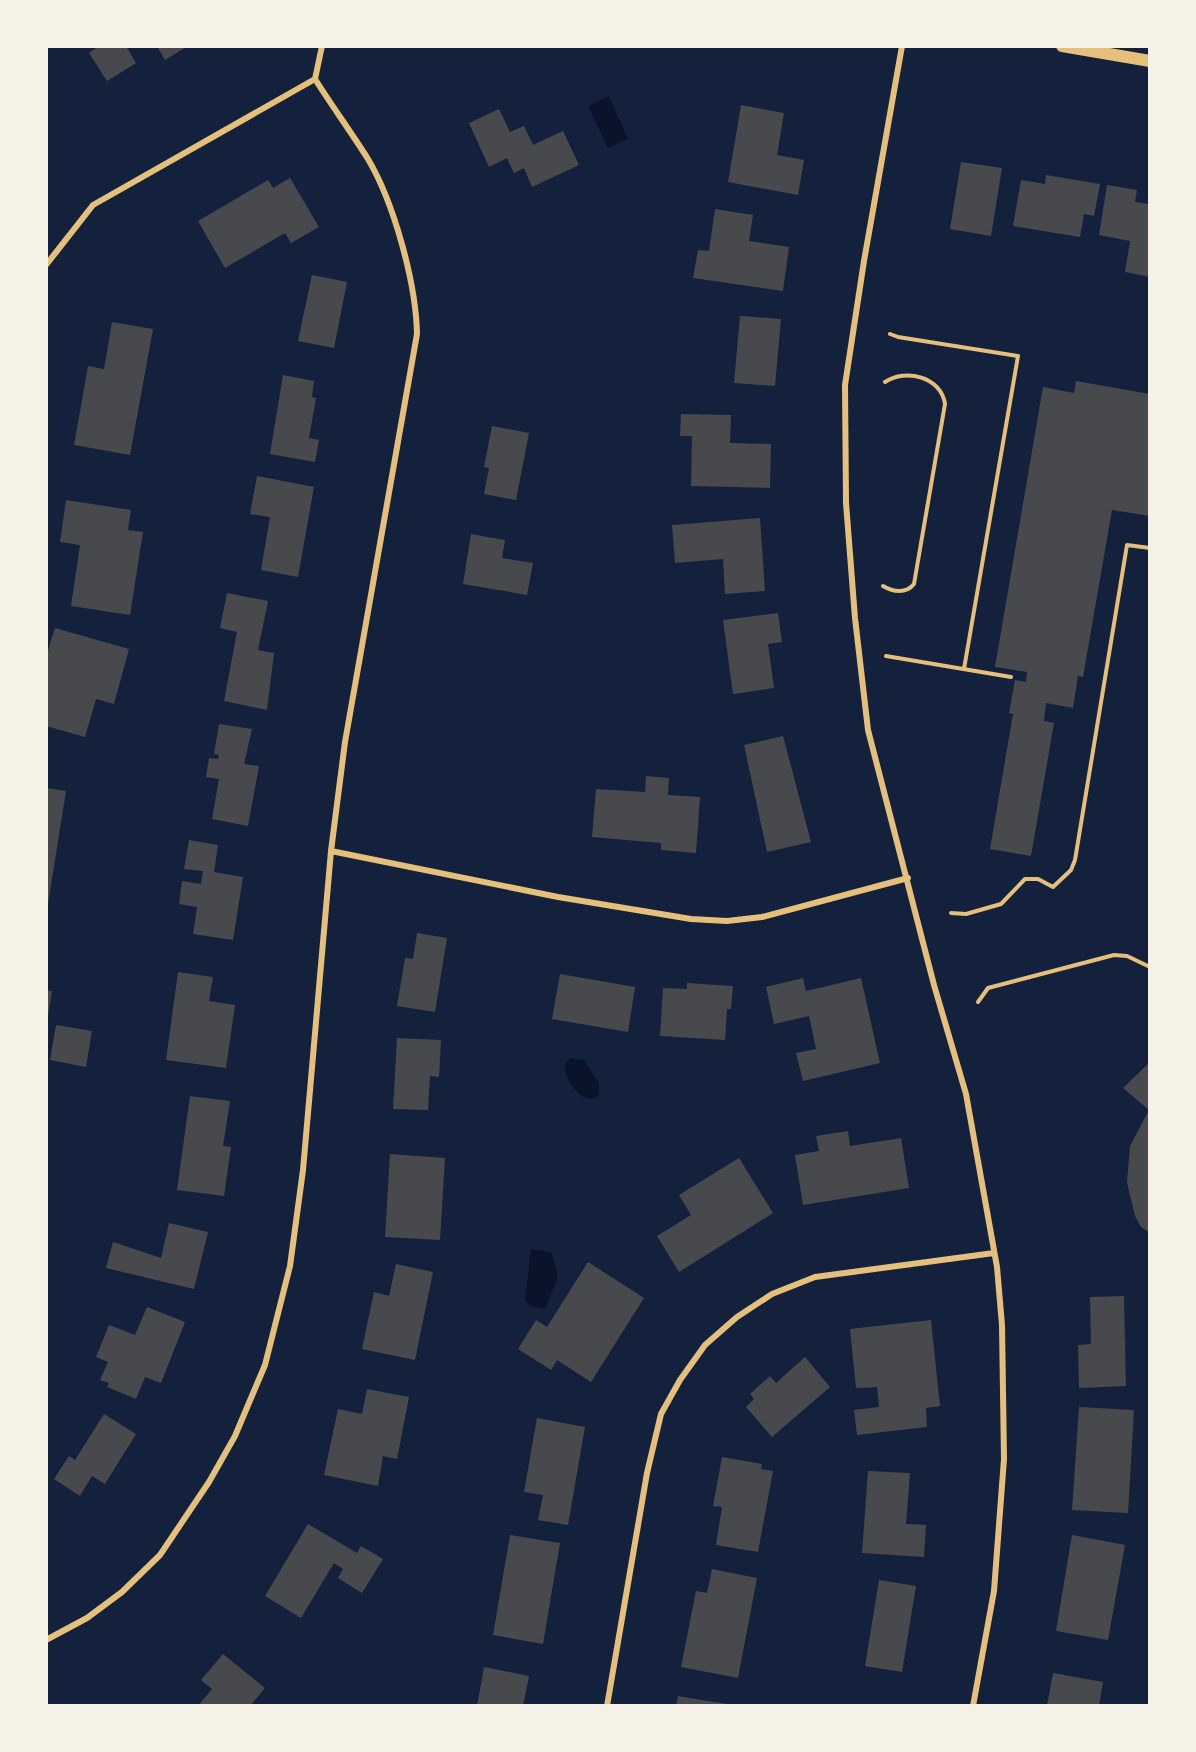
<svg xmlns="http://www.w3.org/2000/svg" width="1196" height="1752" viewBox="0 0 1196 1752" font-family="'Source Sans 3',sans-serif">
<rect width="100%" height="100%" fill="#14213d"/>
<path fill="#0b132b" d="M609,96l19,43 -20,9 -20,-42z
M571,1058l13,2 15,23v12l-6,4c-15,1 -30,-22 -28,-36z
M531,1249l21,4 6,23 -12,32 -14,-1 -7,-7z"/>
<path fill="#48494c" d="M99,46h27l10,17 -29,18 -18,-28z
M157,46h31l-23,14z
M741,105l43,8 -7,42 27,5 -6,35 -70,-13z
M499,109l11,23 14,-6 9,19 30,-14 16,34 -47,22 -8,-19 -10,5 -7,-15 -18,9 -20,-44z
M961,162l41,6 -11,68 -41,-7z
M1046,175l54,9 -6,32 -10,-2 -4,23 -67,-11 8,-46 24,4z
M290,178l29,49 -28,16 -6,-10 -60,35 -27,-47 70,-41 5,8z
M1107,185l30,5 -2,12 15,2v73l-25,-5 5,-31 -31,-6z
M715,209l38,6 -4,26 40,6 -6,44 -90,-13 5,-28 11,1z
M312,275l35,7 -13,66 -36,-7z
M740,316l41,3 -6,67 -41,-3z
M112,322l41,7 -23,126 -56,-10 14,-79 16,3z
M283,375l31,6 -2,16 4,1 -7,40 10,2 -4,22 -45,-8z
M1076,381l74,13v122l-38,-6 -29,167 -5,-1 -5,32 -27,-5 -2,18 10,2 -23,133 -41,-7 23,-135 -4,-1 6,-33 11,2 1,-10 -32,-5 48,-280 31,6z
M681,414l50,1 -1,28 41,1 -1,44 -79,-2 1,-50h-12z
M492,426l37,7 -13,67 -32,-6 5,-26 -5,-1z
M257,476l57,11 -16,90 -37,-7 9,-53 -20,-3z
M66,500l65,10 -3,20 15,2 -13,83 -59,-9 9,-61 -20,-3z
M760,518l5,73 -40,3 -2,-35 -48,4 -3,-38z
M471,534l34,6 -3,18 31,5 -6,32 -64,-11z
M227,593l41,8 -10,49 16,3 -7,57 -43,-9 13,-69 -17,-4z
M778,613l4,29 -14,2 6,44 -41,6 -10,-74z
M55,628l74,21 -15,55 -18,-5 -11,38 -39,-11v-69z
M219,724l33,5 -8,35 15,2 -11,60 -36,-7 7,-40 -13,-2 3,-19 9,1 1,-4 -5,-1z
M783,736l28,106 -44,10 -23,-107z
M646,776l23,2 -1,17 32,2 -4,56 -35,-3v-7l-69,-6 4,-48 49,3z
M46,788l20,3 -18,113h-2z
M189,840l29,5 -4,27 29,5 -10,63 -40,-6 4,-27 -18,-3 3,-23 19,3 2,-13 -19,-2z
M417,933l30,5 -12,74 -38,-6 8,-48 8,1z
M178,972l35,5 -4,24 26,4 -9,63 -60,-8z
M560,974l75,13 -7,45 -76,-13z
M803,978l3,13 55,-13 19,85 -77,18 -7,-28 20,-4 -7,-33 -35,8 -8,-37z
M687,983l46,3 -2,23h-4l-2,31 -65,-4 3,-48 24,1z
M46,990l6,1 -4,25h-2z
M56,1025l36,6 -6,36 -36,-7z
M397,1038l44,2 -2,37 -9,-1 -2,34 -35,-1z
M1150,1062v171l-9,-6 -6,-11 -8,-34 3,-36 19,-36 -26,-22z
M190,1096l40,5 -7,45 8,1 -7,49 -47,-6z
M848,1131l2,15 51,-8 8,50 -106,17 -8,-50 24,-4 -3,-15z
M390,1154l55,4 -5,82 -55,-3z
M739,1158l34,55 -94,59 -22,-36 34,-21 -12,-20z
M169,1223l39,9 -14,57 -88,-21 7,-26 48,16z
M588,1262l56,36 -53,84 -34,-22 -6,10 -33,-21 18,-29 11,7z
M396,1264l37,8 -18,88 -53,-11 12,-57 15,4z
M1124,1296l2,90 -47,2 -1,-43 13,-1 -1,-47z
M147,1307l38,15 -24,61 -16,-6 -9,22 -29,-12 2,-4 -9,-3 8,-18 -12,-5 13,-32 26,10z
M931,1320l9,86 -14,2 1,19 -70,8 -3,-25 25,-3 -2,-20 -21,1 -6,-59z
M805,1357l25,30 -58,50 -26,-30 8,-8 -4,-5 20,-18 6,7z
M367,1389l42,8 -12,62 -14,-3 -5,30 -54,-11 14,-66 24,5z
M1079,1407l55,3 -6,103 -56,-3z
M104,1414l32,20 -31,50 -13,-8 -12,20 -26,-17 15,-23 6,4z
M537,1418l48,9 -17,98 -30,-5 5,-25 -19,-3z
M722,1457l40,7 -1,5 12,2 -15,81 -42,-7 6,-38 -9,-1z
M868,1471l42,2 -4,51 20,1 -2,32 -62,-4z
M308,1524l49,29 4,-7 22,13 -21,34 -24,-15 5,-9 -9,-6 -33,55 -36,-22z
M510,1535l50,8 -17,101 -50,-9z
M1072,1535l53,10 -17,95 -52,-9z
M712,1569l45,9 -19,100 -57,-11 15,-76 11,2z
M879,1580l37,6 -14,86 -37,-6z
M223,1654l42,34 -15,18h-52l14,-17 -11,-9z
M484,1667l45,9 -6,30h-46z
M1053,1673l50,9 -4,24h-52z
M678,1696l49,8v2h-51z"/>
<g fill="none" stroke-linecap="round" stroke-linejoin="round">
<path stroke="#e5c07b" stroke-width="4" d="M890,334l8,3 120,19 -54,313
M883,586c10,6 23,8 31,-2l31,-180c-4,-27 -39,-36 -60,-22
M886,656l125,21
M951,913l15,1 35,-10 24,-25h13l15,8 18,-17 4,-10 52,-315 23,3
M978,1002l10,-14 126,-33 13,1 23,11"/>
<path stroke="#e5c07b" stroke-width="6" d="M902,46l-38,215 -19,124 1,118 9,115 13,112 66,255 32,109 31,173 5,58 2,134 -10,132 -21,115
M46,265l47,-60 222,-126
M331,851l227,46 133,22 36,2 35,-4 146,-39
M46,1640l41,-22 35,-26 38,-37 49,-73 26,-46 30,-71 25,-99 13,-96 28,-319 14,-109 72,-408c-1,-51 -23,-131 -49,-175 -17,-27 -36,-53 -53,-80l7,-33
M607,1706l40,-233 14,-59 19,-34 25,-35 32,-28 35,-23 43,-17 179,-24"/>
<path stroke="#e5c07b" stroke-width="12" d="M1062,46l88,15"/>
</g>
<rect width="1196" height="1752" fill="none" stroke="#f6f1e7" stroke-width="96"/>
</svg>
